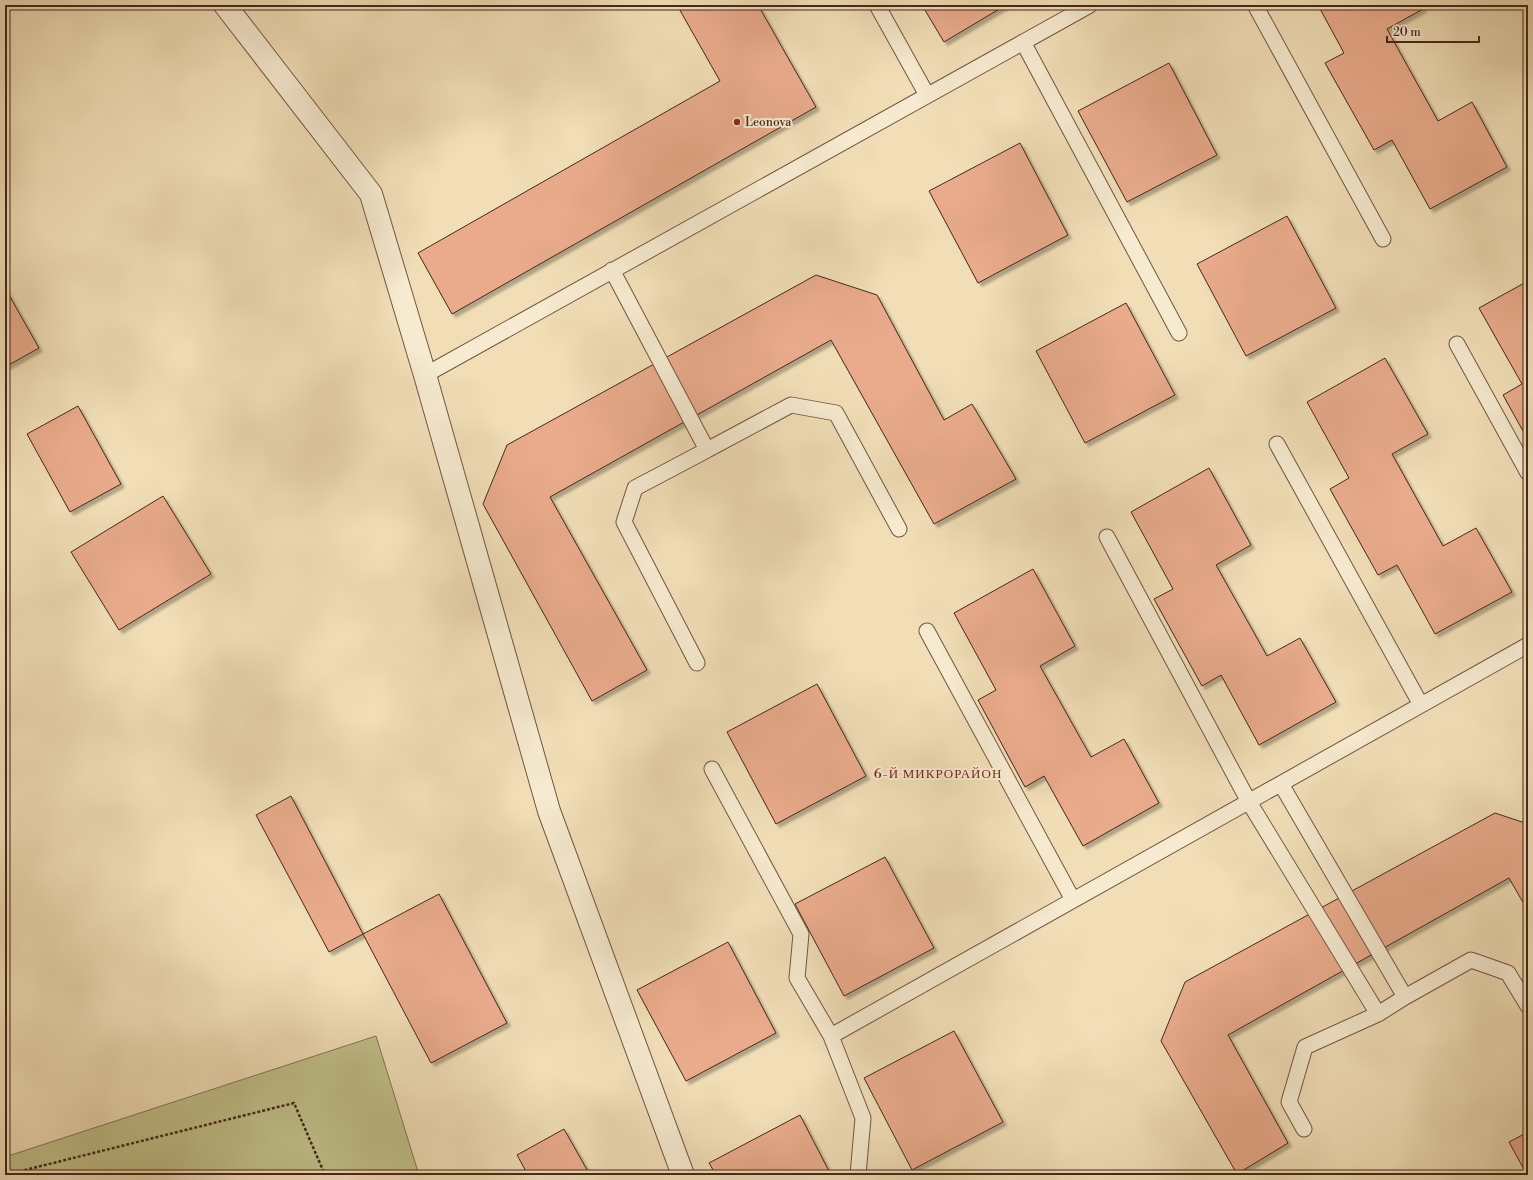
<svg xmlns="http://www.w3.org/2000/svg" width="1533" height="1180" viewBox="0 0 1533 1180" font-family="'Libre Bodoni',serif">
<defs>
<filter id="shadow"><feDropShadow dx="3.5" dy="3.5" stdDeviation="1" flood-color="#0004"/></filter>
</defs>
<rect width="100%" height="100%" fill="#f1deb7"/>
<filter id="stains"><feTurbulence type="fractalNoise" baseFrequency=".005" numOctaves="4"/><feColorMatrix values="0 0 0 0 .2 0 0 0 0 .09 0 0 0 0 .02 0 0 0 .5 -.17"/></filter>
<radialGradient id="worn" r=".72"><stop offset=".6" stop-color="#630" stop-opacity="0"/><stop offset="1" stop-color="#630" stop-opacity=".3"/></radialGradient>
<path fill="#c0c08a" stroke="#847452" d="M376,1036l43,139h-414v-18z"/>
<path fill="#e9ab8c" stroke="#47271b" filter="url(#shadow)" d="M677,5h81l58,102 -364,207 -34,-61 302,-172z
M922,5h84l-62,37z
M1318,5h103l2,4 -36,20 51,92 34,-19 35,65 -77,42 -38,-69 -18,10 -49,-87 19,-10z
M1169,63l48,92 -90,47 -49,-91z
M1020,143l48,92 -90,48 -49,-92z
M1287,216l49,92 -90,48 -49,-92z
M816,275l61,20 67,125 28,-16 44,75 -82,45 -103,-184 -281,157 97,173 -55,31 -109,-197 24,-59z
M1528,281v159l-25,-45 19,-11 -43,-76z
M5,288l34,60 -34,19z
M1126,303l49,92 -90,48 -49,-92z
M1385,358l43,76 -36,20 51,92 33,-18 36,64 -77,42 -38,-69 -19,10 -48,-86 19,-11 -42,-76z
M78,406l43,78 -51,28 -43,-78z
M1209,468l42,77 -35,20 51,91 33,-18 36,64 -77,43 -38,-70 -19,11 -48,-87 19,-10 -42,-77z
M163,496l48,78 -92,56 -48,-78z
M1033,569l42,77 -35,20 51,91 33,-18 35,64 -76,43 -39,-70 -19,11 -47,-87 18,-10 -42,-77z
M817,684l49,92 -90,48 -49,-92z
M291,796l72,138 -34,18 -73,-137z
M1495,813l33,11v87l-19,-33 -281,157 60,108 -51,31 -76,-133 24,-59z
M885,857l49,91 -90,48 -49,-92z
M439,894l68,129 -76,40 -68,-129z
M728,942l48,91 -90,48 -49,-91z
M954,1031l49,91 -91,48 -48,-92z
M800,1115l31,60h-115l-7,-12z
M564,1129l26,46h-62l-11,-20z
M1528,1132v43h-1l-18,-33z"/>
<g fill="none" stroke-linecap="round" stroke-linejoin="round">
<defs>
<path id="service" d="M877,5l50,90
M1255,5l128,234
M1023,42l156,291
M612,270l95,180 -72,38 -11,34 73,141
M1457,344l71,129
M425,375l665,-370
M1277,444l144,261
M707,450l84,-45 45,8 63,116
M1107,537l142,265 129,212 27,-17 -124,-213
M927,631l146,269
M712,769l89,165 -4,44 34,58
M1405,997l66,-37 37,13 20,33
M1304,1129l-15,-27 16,-55 73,-33
M858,1175l5,-57 -32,-82 697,-391"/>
<path id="minor" d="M225,5l146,189 54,181 124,436 134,364"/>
</defs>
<use href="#service" stroke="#725542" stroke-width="17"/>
<use href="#minor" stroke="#725542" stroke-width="24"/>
<path stroke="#47271b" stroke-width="2.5" stroke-dasharray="3 2" stroke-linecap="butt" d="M5,1175l289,-72 31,72"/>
<use href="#service" stroke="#f6ead0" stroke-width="15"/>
<use href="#minor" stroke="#f6ead0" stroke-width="22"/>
</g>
<circle fill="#8f2418" stroke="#f6ead0" stroke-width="1.5" cx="737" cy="122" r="4"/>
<g text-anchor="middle" stroke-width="4" stroke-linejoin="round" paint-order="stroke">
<g font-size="12" fill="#47271b" stroke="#f6ead0" text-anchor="start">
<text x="745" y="126">Leonova</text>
</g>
<g font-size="13" letter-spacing="1" fill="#7a1f14" stroke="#f6ead0">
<text x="938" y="778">6-Й МИКРОРАЙОН</text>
</g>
</g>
<rect width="1533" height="1180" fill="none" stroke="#f1deb7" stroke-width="20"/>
<rect x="6" y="6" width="1521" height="1168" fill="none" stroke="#47271b" stroke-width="2"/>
<rect x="10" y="10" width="1513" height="1160" fill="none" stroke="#47271b"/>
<path d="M1387 36v6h92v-6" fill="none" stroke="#47271b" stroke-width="2"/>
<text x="1393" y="36" font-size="12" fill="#47271b" stroke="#f6ead0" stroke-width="3" paint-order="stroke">20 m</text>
<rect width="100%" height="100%" filter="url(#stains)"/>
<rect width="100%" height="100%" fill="url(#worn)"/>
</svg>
